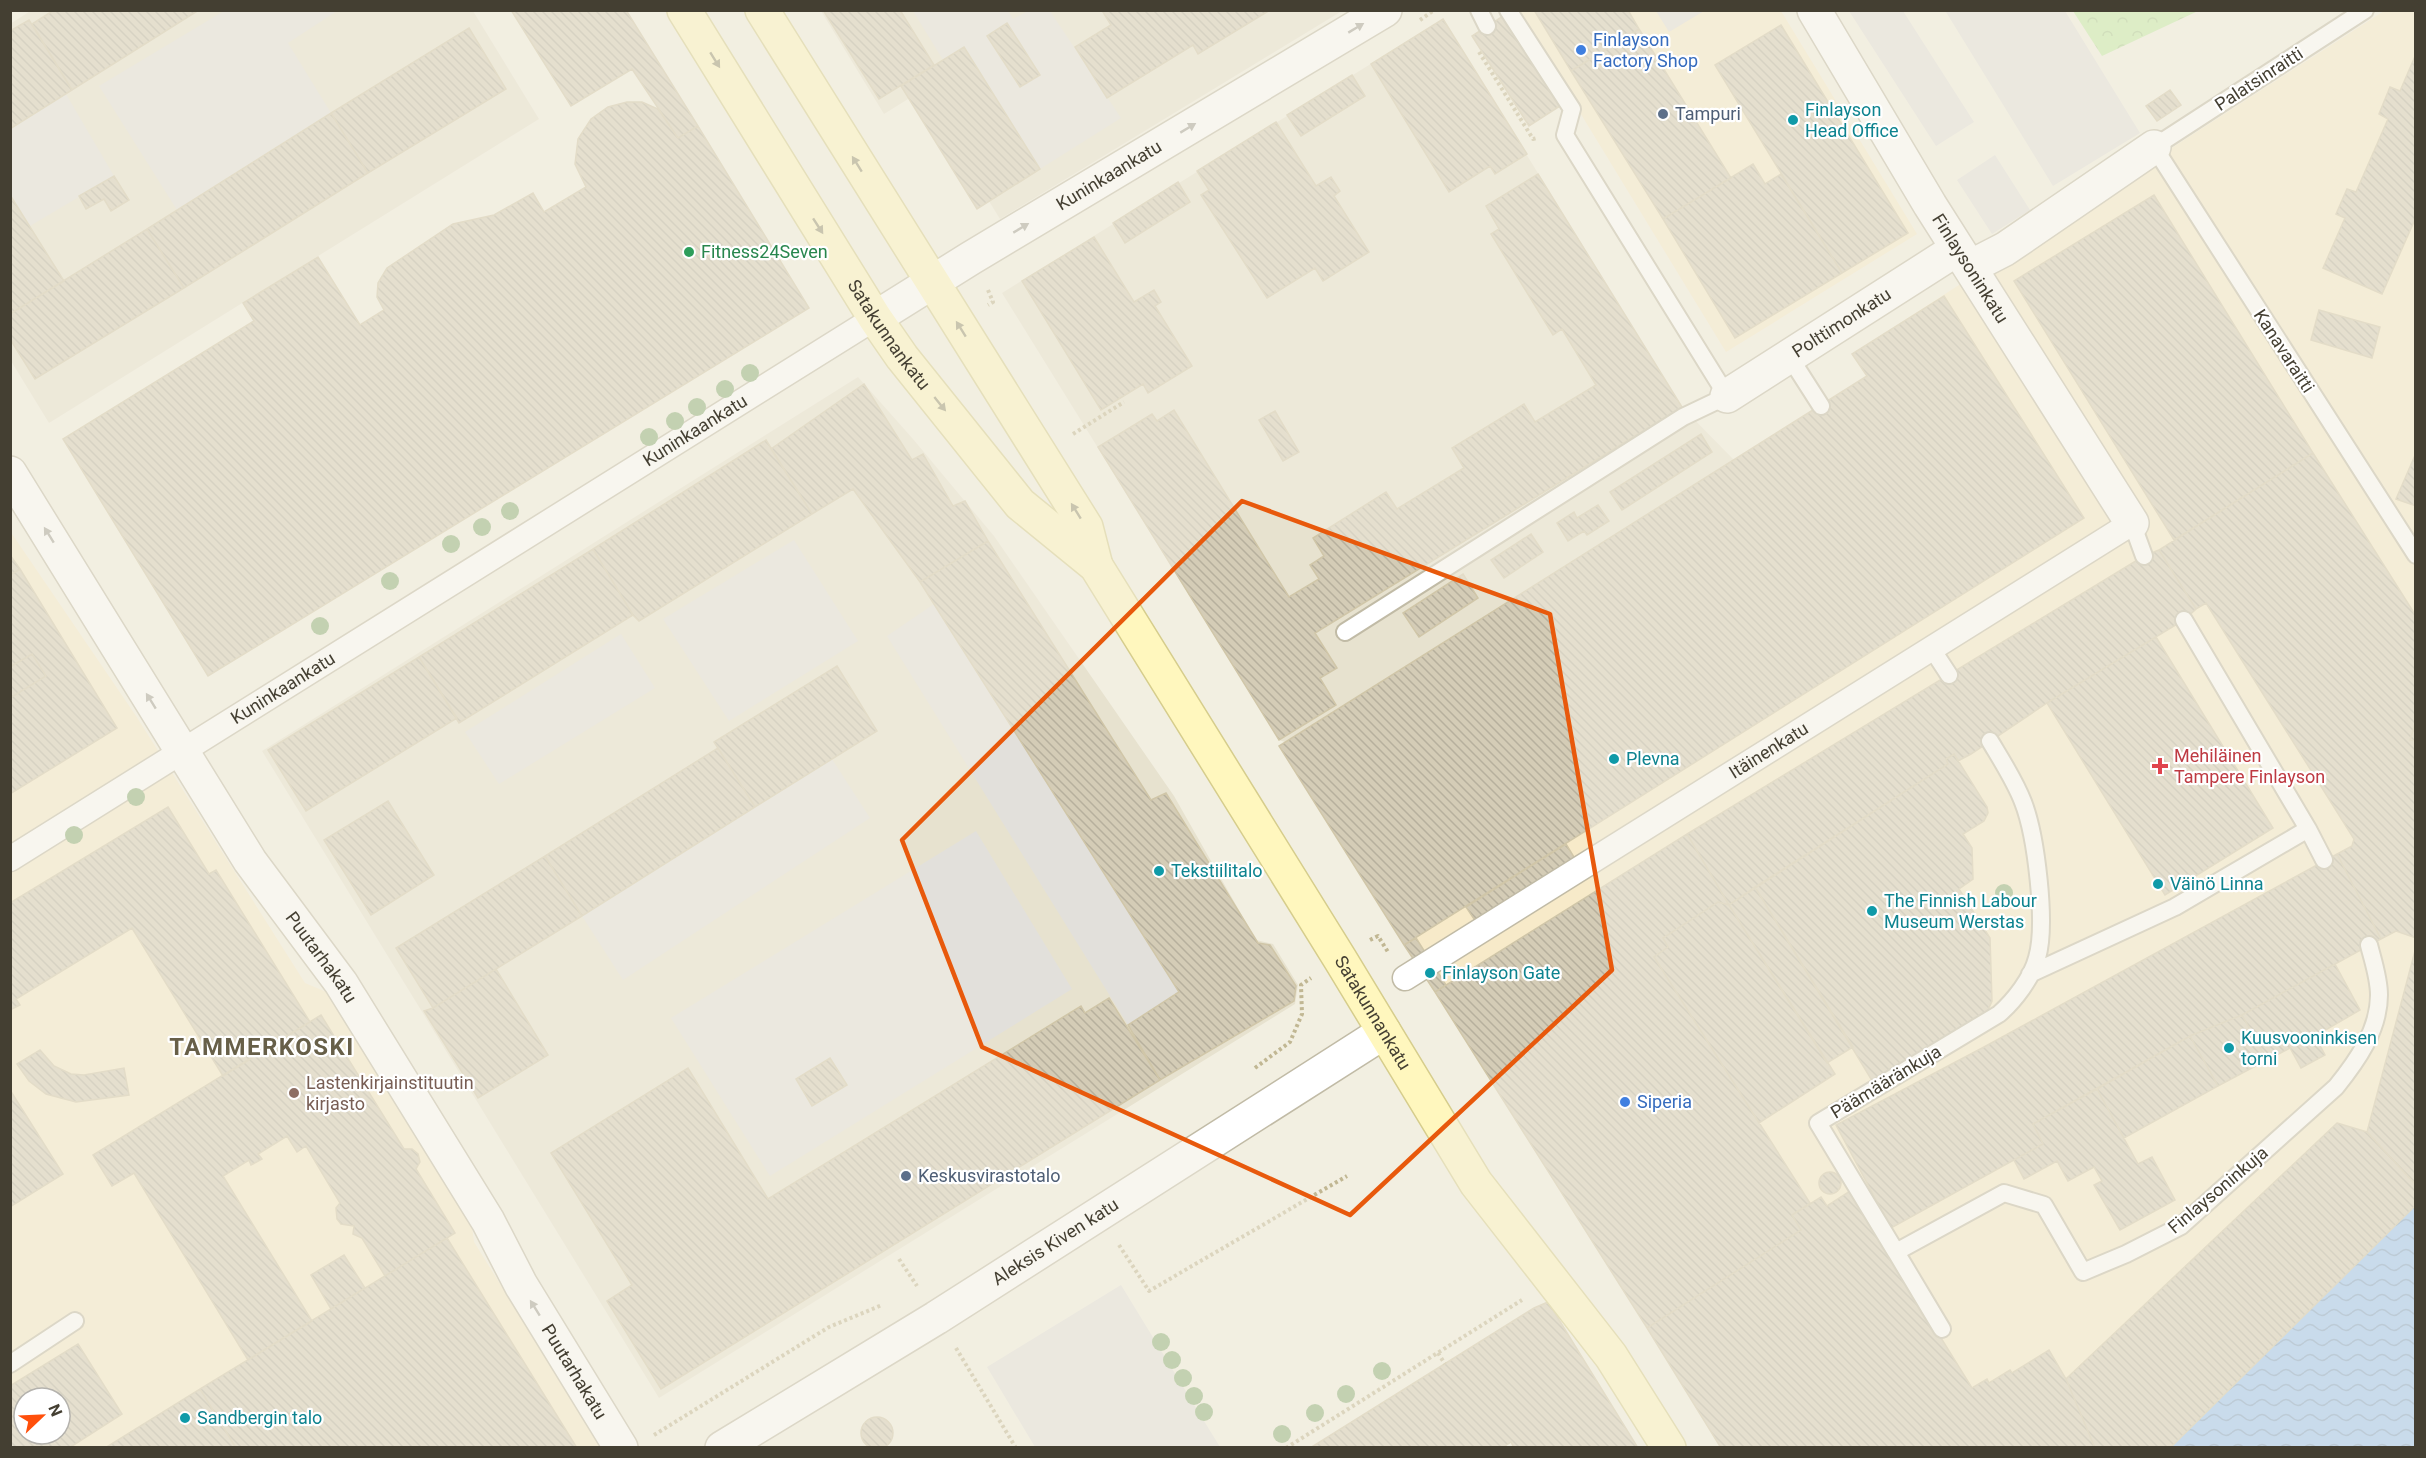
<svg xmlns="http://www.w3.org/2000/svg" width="2426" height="1458" viewBox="0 0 2426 1458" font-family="Roboto,sans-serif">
<defs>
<pattern id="park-crowns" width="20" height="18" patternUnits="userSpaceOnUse" patternTransform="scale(1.5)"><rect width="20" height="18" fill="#c3eba5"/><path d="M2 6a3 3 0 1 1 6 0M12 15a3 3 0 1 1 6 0" fill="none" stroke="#a9cb8e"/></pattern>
<pattern id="water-waves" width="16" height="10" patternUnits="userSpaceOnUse" patternTransform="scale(1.5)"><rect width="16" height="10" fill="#97c3f6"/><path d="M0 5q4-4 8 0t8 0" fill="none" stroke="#7da0c8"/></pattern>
<pattern id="building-back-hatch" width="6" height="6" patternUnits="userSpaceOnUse" patternTransform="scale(1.5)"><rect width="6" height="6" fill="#d4ccb6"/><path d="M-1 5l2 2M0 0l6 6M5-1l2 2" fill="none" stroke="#b7b09d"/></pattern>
</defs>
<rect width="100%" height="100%" fill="#f2efe1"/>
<path fill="#e7e2cf" d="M32,10l441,1 66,108 -490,304 -38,-62 -1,-337z
M821,11h521l-342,208 -79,-128 -37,23z
M1443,19l239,388 52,53 -449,282 -6,-2 -277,-447z
M858,377l55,62 81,97 180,260 82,144 17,4 25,41 -3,19 -636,394 -397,-647z"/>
<path fill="#f7eac9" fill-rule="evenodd" d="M1518,11h263l136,223 -191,118z
M2384,11h31v1194l-245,242 -523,-119 -368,-582 588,-369 -15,-23z
M10,531l126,185 169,267 26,11 139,219 4,29 127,205h-590zM24,1398h36v36h-36z"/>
<path fill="url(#park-crowns)" d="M2073,11h125l-96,45z"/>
<path fill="#e2e0db" d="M1949,10l116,1 75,122 -87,53 -107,-174z
M224,11h113l-49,32 43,70 -154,97 -78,-124z
M913,11h95l5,8 15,-8h22l71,107 -81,51 -75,-121 -22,12z
M1656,11h48l-35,21z
M1849,11h54l71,111 -38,24z
M66,94l48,82 -84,50 -19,-31v-66z
M1995,155l35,55 -38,24 -35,-54z
M794,540l64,101 -129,80 -66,-102z
M934,604l245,388 -51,33 -241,-389z
M621,634l34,54 -156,96 -34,-52z
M832,759l38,59 -247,162 -41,-64z
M976,831l96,158 -302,187 -99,-158z
M1121,1285l83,136 16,26h-185l-48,-80z"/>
<path fill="url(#water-waves)" d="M2415,1205v242l-245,1z"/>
<path fill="url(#building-back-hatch)" stroke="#d0c6a8" stroke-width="1.5" fill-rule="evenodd" d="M54,10h145l-127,80 -40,-66z
M511,10h115l72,116 -20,12 -46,-69 -61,37z
M823,10h77l34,55 -55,34z
M1105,10h165l-72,44 -5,-9 -86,53 -32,-51 36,-22 -8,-13z
M1534,10h94l11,19 -68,42z
M1503,16l57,90 -31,20 -57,-90z
M1443,19l84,135 -32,20 -5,-8 -41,26 -78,-128z
M29,20l43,70 -62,39v-98z
M1007,23l33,52 -20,12 -33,-51z
M1781,25l127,208 -66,40 -127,-208z
M469,28l37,61 -138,84 -37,-60z
M1639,29l92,149 -68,41 -92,-148z
M964,47l76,122 -63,40 -76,-123z
M2416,54v163l-34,77 -59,-26 22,-50 -9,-4 11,-25 9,3 32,-73 -9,-5 11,-27 10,4z
M1352,75l13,21 -64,40 -14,-21z
M2170,90l11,15 -24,16 -11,-15z
M627,102h15l16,7 20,29 20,-12 111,182 -601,368 -145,-237 191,-118 -11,-18 75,-46 42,68 24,-15 -7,-13 1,-14 9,-15 66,-44 41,-9 39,-22 11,19 42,-25 -11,-23 3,-25 13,-20 17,-12z
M331,113l37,60 -184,115 -37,-59z
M1276,122l40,64 15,-9 9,14 -6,5 35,56 -46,29 -8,-13 -48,30 -66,-103 8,-5 -12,-19z
M1753,164l12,20 16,-10 61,99 -107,65 -72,-119z
M1538,174l144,233 -367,226 22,35 -17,10 16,27 -57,35 -181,-293 54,-33 5,7 17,-11 115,187 30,-18 -9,-14 14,-9 -11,-18 73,-46 11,17 67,-41 -12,-20 72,-44 11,18 61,-37 -34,-56 -9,6 -62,-101 8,-5 -13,-23z
M114,176l15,24 -18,11 -7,-12 -18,10 -7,-13z
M1178,182l12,20 -65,41 -12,-20z
M10,195l54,86 -54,33z
M2154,195l159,258 -139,87 -160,-259z
M147,229l37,59 -149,91 -25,-40v-25z
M1094,237l40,65 20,-12 7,12 -6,4 37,60 -44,27 -5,-9 -42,26 -79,-129z
M1944,296l140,222 -680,427 -125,-199 588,-370 -15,-22z
M2319,310l61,17 -8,31 -61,-18z
M864,384l48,76 11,-6 30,52 12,-5 23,40 -68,41 -67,-93 -41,25 -41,-65z
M1275,411l24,41 -16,9 -24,-41z
M1701,434l11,18 -90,58 -12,-18z
M766,440l46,74 -173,107 -6,-6 -40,-66z
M2313,453l103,163v105l-6,19 6,1v197l-20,-7 -15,8 -44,-85 15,-8 2,-7 -148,-236 -10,6 -37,-59z
M2416,453v53l-20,-7z
M1598,505l11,16 -22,14 -3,-4 -16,10 -11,-18 17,-11 3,6z
M1531,534l12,18 -39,26 -13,-18z
M988,541l163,259 15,-7 92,150 12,2 26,41 -2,15 -134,79 -32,-55 51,-33 -259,-410z
M593,549l40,66 -174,108 -40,-66z
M2159,550l37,59 -12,11 -137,83 -76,51 -13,7 -4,-7 -8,5 2,5 -219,141 -42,-71 457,-278z
M10,555l10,14 -10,6z
M20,569l97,159 -107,66v-96l36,-22 -14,-22 -22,13v-92z
M1463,574l15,24 -59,39 -16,-24z
M2156,637l117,191 -108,67 -118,-192z
M32,654l14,22 -36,22v-31z
M419,657l38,61 -151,93 -38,-61z
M837,666l40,65 -122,76 -41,-65z
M2416,721v20l-6,-1z
M718,748l37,59 -173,109 -37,-60z
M1954,754l33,53 1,6 -4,8 -21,13 9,14 1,31 -14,10 31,49 2,63 -4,9 -9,7 -105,67 -119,-197 193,-123 -2,-5z
M388,801l46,74 -63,40 -47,-75z
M168,807l41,67 7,-4 94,152 -87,54 -91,-148 -116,71 4,6 -10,5v-107z
M1687,834l42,71 -11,-3 -55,36 5,9 -14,10 156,246 -18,12 9,15 -154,98 -212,-336z
M1566,844l11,18 -99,63 -12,-18z
M2337,854l44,85 -139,76 -52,21 -157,88 10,20 -152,84 -55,-103 148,-78z
M545,856l37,60 -149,92 -37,-60z
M1755,887l98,160 -26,16 -98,-158z
M1718,902l11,3 106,169 -76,49 -105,-166 14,-10 -5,-9z
M1416,938l30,47 -11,7 -31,-47z
M2416,947v238l-49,-53z
M2335,964l25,46 -45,26 10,19 -24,13 -11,-20 -23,12 -25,-45z
M496,969l52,86 -70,43 -54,-87 9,-3z
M1109,998l51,82 -499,309 -54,-88 25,-16 -81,-132 137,-85 80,131 313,-193 4,7z
M321,1015l83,134h8l6,5 2,8 -4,7 39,64 -70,43 -23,-38 -9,-4 1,-8 -13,-2 -4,-5 -1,-11 4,-5 -34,-57 -9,6 -10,-16 -29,18 4,5 -11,6 -2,-5 -26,16 89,145 -64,39 -114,-187 -22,13 -19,-31z
M2242,1015l25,45 -49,26 -28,-50z
M2190,1036l28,50 -94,52 -27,-49z
M40,1050l14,16 17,8 13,1 40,-7 5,27 -53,7 -30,-8 -17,-13 -12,-17z
M830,1058l17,27 -35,21 -16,-27z
M2097,1089l41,75 14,-7 23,43 -55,30 -26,-45 8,-4 -8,-14 -26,14 -11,-20 -33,18 -10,-19 29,-16 -10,-20z
M10,1090l53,84 -53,33z
M2337,1123l30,9 49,53v20l-246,243h-75l-29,-69z
M1819 1183a11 11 0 1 1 22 0a11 11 0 1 1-22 0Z
M1850,1191l122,197 15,-9 2,4 21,-13 2,3 37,-23 17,29 29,69h-374l-74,-120 154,-98 -9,-15 29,-18 6,9z
M447,1238l130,210h-341l-36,-59z
M344,1255l21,33 -34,21 -20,-34z
M1548,1302l90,146h-124l-3,-6 -9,6h-192l224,-140z
M78,1344l44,70 -53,34h-59v-62zM24,1398h36v36h-36z
M200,1389l36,59h-131z
M861 1433a16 16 0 1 1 32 0a16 16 0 1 1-32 0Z"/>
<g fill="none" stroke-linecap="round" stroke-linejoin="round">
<defs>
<path id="service" d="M1479,10l8,16
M2365,10l-211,137 262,408
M1789,356l32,50
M2132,523l12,33
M2184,620l124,209 16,31
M1345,632l338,-215 44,-21 -162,-261 7,-26 -64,-99
M1932,649l17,26
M2030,974l145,-67 133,-78
M1896,1252l-78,-129 181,-109c15,-13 33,-36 38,-56 10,-34 -1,-123 -14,-156 -8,-21 -21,-41 -33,-61
M1942,1329l-46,-77 108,-59 40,12 39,67 43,-18 55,-28 155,-139c21,-26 43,-57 43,-92 0,-17 -6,-34 -10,-50
M10,1364l65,-43"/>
<g id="pedestrian">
<path id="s1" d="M10,859l865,-541"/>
<path id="s2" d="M1405,978l727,-455"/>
</g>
<g id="minor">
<path id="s3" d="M1814,10l116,195 202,318"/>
<path d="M1970,267l35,-18 149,-102"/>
<path id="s4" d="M875,318l96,-60 414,-248"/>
<path id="s5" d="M1727,396l230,-147"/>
<path id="s6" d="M10,473l240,388 91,122 147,238 33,64 100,163"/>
<path id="s7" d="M722,1448l214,-130 448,-286"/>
</g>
<g id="secondary">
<path id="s8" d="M684,10l191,308 27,39 118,147 76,62 244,393 136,224 135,173 58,92"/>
<path d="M762,10l324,517 10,39"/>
</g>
</defs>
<use href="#service" stroke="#c1bba6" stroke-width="20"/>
<use href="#pedestrian" stroke="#c1bba6" stroke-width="27"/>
<use href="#minor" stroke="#c1bba6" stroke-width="36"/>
<use href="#secondary" stroke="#d6cd8c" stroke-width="36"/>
<path stroke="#c1b793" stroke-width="4" stroke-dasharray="3 3" stroke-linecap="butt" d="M1420,20l14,-10
M1479,52l54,87 4,-1
M988,290l5,12 -5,3
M1073,434l51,-32
M1370,940l8,-4 10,16
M1255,1068l35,-26 12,-28 -1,-29 10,-7
M1119,1245l30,46 198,-115
M899,1259l18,27
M956,1348l60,100
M1438,1353l7,11
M654,1435l175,-108 53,-22
M1286,1448l236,-148"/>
<use href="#service" stroke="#fff" stroke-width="16"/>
<use href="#pedestrian" stroke="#fff" stroke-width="24"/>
<use href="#minor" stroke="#fff" stroke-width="33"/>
<use href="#secondary" stroke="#fff7be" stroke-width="33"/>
</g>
<g fill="#8bae77">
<circle cx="750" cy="373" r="9"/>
<circle cx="725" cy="389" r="9"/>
<circle cx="697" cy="407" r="9"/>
<circle cx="675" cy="421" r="9"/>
<circle cx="649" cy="437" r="9"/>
<circle cx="510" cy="511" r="9"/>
<circle cx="482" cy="527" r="9"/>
<circle cx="451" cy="544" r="9"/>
<circle cx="390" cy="581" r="9"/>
<circle cx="320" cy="626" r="9"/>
<circle cx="136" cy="797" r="9"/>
<circle cx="74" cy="835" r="9"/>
<circle cx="2004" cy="893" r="9"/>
<circle cx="1161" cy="1342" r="9"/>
<circle cx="1172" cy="1360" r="9"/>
<circle cx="1382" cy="1371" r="9"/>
<circle cx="1183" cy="1378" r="9"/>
<circle cx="1346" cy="1394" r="9"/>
<circle cx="1194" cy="1396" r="9"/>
<circle cx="1204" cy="1412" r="9"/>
<circle cx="1315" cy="1413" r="9"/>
<circle cx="1282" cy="1434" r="9"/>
</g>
<defs><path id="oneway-solid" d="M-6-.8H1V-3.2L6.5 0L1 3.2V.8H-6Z" transform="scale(1.5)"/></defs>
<g fill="#a29f98">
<use href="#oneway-solid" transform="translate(1356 28) rotate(-31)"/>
<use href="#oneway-solid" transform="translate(1188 128) rotate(-31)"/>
<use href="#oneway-solid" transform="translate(1021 228) rotate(-31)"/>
<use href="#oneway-solid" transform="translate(49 535) rotate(-122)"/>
<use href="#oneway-solid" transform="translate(151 701) rotate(-122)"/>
<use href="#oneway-solid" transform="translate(535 1308) rotate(-122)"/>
</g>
<g fill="#989271">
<use href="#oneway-solid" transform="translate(715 60) rotate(58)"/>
<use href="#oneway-solid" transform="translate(857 164) rotate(-122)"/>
<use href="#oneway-solid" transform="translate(818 226) rotate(57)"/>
<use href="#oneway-solid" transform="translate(961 329) rotate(-122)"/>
<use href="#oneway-solid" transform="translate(940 404) rotate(51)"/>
<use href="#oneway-solid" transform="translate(1076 511) rotate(-122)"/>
</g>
<path d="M0 0H2426V1458H0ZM1242,501l308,113 62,356 -262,245 -368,-168 -80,-207z" fill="#f2efe1" fill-opacity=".55" fill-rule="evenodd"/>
<path fill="none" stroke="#e8590c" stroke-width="4.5" stroke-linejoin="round" d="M1242,501l308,113 62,356 -262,245 -368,-168 -80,-207z"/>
<g fill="#3f7fe0" stroke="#fff" stroke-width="2">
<circle cx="1581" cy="50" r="6"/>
<circle cx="1625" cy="1102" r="6"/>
</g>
<g fill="#5c6f8a" stroke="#fff" stroke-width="2">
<circle cx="1663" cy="114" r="6"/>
<circle cx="906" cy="1176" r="6"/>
</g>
<g fill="#0f9aa8" stroke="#fff" stroke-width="2">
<circle cx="1793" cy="120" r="6"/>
<circle cx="1614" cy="759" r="6"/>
<circle cx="1159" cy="871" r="6"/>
<circle cx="2158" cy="884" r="6"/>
<circle cx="1872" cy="911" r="6"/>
<circle cx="1430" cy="973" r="6"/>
<circle cx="2229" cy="1048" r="6"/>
<circle cx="185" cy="1418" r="6"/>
</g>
<circle fill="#2e9e5b" stroke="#fff" stroke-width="2" cx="689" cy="252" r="6"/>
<path fill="#e0444e" stroke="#fff" stroke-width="2" d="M2157 757h6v6h6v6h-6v6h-6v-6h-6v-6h6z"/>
<circle fill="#8d6e63" stroke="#fff" stroke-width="2" cx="294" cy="1093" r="6"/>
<g text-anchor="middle" stroke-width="4.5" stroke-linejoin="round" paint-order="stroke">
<g font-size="18" fill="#366cbe" stroke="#fff" text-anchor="start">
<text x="1593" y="46">Finlayson<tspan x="1593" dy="21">Factory Shop</tspan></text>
<text x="1637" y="1108">Siperia</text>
</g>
<g font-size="18" fill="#443f32" stroke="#fff">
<text transform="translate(2259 79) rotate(-33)" y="6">Palatsinraitti</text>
<text dy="6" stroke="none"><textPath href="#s4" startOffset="274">Kuninkaankatu</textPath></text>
<text dy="6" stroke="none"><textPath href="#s3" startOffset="302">Finlaysoninkatu</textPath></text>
<text dy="6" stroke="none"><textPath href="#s5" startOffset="136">Polttimonkatu</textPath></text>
<text dy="6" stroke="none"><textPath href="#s8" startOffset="384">Satakunnankatu</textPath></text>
<text transform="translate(2284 351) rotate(57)" y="6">Kanavaraitti</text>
<text dy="6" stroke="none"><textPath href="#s1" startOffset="808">Kuninkaankatu</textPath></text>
<text dy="6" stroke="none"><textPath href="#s1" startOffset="322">Kuninkaankatu</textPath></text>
<text dy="6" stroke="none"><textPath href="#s2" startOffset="429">Itäinenkatu</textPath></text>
<text dy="6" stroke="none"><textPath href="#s6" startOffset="576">Puutarhakatu</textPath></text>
<text dy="6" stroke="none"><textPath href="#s8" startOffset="1222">Satakunnankatu</textPath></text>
<text transform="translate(1886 1082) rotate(-31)" y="6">Päämääränkuja</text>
<text transform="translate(2218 1190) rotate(-40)" y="6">Finlaysoninkuja</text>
<text dy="6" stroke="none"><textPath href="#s7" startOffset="392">Aleksis Kiven katu</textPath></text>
<text dy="6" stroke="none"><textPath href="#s6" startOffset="1062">Puutarhakatu</textPath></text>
</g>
<g font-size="18" fill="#0d838f" stroke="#fff" text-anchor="start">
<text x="1805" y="116">Finlayson<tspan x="1805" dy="21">Head Office</tspan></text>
<text x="1626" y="765">Plevna</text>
<text x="1171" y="877">Tekstiilitalo</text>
<text x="2170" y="890">Väinö Linna</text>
<text x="1884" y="907">The Finnish Labour<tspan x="1884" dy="21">Museum Werstas</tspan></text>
<text x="1442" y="979">Finlayson Gate</text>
<text x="2241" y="1044">Kuusvooninkisen<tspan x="2241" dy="21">torni</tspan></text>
<text x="197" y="1424">Sandbergin talo</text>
</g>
<g font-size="18" fill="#4e5e75" stroke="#fff" text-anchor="start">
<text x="1675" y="120">Tampuri</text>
<text x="918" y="1182">Keskusvirastotalo</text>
</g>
<g font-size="18" fill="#27864d" stroke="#fff" text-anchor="start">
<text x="701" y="258">Fitness24Seven</text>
</g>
<g font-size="18" fill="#be3a42" stroke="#fff" text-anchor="start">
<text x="2174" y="762">Mehiläinen<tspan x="2174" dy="21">Tampere Finlayson</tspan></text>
</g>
<g font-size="18" fill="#785e54" stroke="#fff" text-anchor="start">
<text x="306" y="1089">Lastenkirjainstituutin<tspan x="306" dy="21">kirjasto</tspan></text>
</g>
<g font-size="24" font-weight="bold" letter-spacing="1.5" fill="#675f48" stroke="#fff">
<text x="262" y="1055">TAMMERKOSKI</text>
</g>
</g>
<rect width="2426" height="1458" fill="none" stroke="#443f32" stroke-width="24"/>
<g transform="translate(42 1416) rotate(67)"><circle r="28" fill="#ffffff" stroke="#b4b2ad" stroke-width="1.5"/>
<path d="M0-4.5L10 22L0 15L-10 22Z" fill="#ff4f0b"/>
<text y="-9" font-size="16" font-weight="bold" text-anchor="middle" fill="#443f32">N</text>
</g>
</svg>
